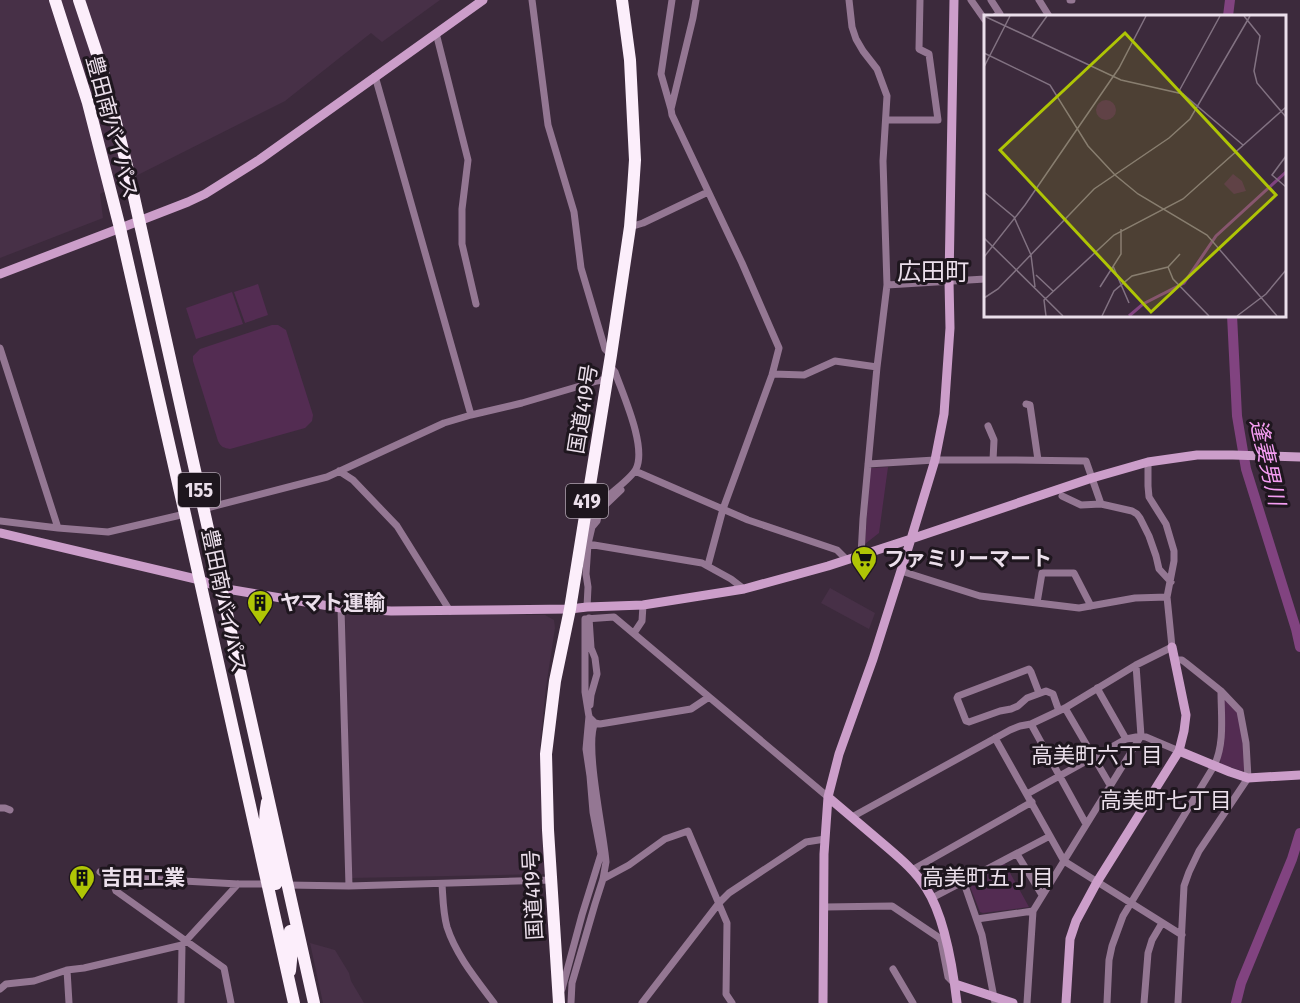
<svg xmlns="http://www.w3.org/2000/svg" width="1300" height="1003" viewBox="0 0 1300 1003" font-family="'Fira Sans Condensed','Noto Sans JP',sans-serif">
<rect width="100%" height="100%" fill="#3c2a3c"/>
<path fill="#473047" d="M0,0h440l-58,42 -11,-9 -86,68 -185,93 3,24 -103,40z
M830,588l45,25 -6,16 -48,-26z
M345,614l200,1 9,5 1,8 -9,59 -6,58 7,129 -196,4z
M310,943l25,7 14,23 2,8 13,22h-41z"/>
<path fill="#532c52" d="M258,284l10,31 -23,8 -11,-31z
M232,292l11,32 -47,15 -10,-31z
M272,325h6l8,5 27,85 -1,6 -7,7 -75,21c-6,-1 -9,-2 -12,-8l-25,-80v-5l7,-7z
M888,467l-9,66 -14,11 5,-75 1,-1z
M1225,698l13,14 7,31 1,27 -4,1 -21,-7 -1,-4 3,-15 -1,-42z
M1004,862l25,45 -46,6 -3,-1 -11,-28 2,-4z"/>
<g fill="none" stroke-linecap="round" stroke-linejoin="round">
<path stroke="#814380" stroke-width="10" d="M1228,16l2,-16
M1232,315l5,101 9,53 50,160 4,18
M1236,1003l5,-20 51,-124 8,-26"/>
<path stroke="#947793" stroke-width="7" d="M532,0l16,125 26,87 7,56 24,81 6,6
M696,0l-3,18 -22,91 1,6 70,148 37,85 -7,27 -49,134 -15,56
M849,0l3,27 4,12 7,12 14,18 10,27 -4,65 4,124 -10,82 -14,152 -2,36
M971,0l14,20
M991,0l9,14 -4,2
M1039,0l10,16
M1070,0h2
M436,33l32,127 -6,49v35l14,60
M671,109l-10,-35 11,-74
M887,120h51l-9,-66 -10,-5 1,-49
M630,227l13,-4 65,-31
M887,285l98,-6
M0,348l58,180
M773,374l31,1 31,-14 42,6
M1026,404l4,1 8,55
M471,415l51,-12 75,-22 10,-2
M988,426l6,14 -1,20
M868,464l67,-4h81l70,1 15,43 31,7 5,3 3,4 9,18 7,20 3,13 12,13
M339,471l14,9 44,46 53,85
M635,471l113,49 89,30 9,9
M1062,496l19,9 20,-1
M203,509l124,-32 117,-54 27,-8 -96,-339
M0,521l58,7 50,4 77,-18
M585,528c7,-9 11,-19 18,-27 8,-9 28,-22 33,-32 11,-22 -13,-74 -21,-97l-6,-7
M580,544h8l114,19 29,16 13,10
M901,571l79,25 99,12 56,-10 32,-1
M1037,603l5,-30h32l17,33
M587,607l1,-20 -2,-13 2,-30 4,-17 5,-6 2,-10 22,-21
M341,608l8,278
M589,618l2,30 4,10 2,16 -6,21 -1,10
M634,633l8,-12 1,-16
M1175,660h7l4,3 35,28 19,20 6,32 2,35 -49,73 -10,21 -5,14 -6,117
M1097,688l29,51
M1039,693l-8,-21 -2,-3 -71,27 -1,2 9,23 3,1 31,-11 11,-2 7,-3 9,-8 19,-7 7,3 6,17
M1065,708l45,77
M595,723l-6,-6 -4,-25v-73l29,-2 214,180
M595,723l5,1 91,-15 18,-12
M1031,724l55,100
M995,738l69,123 118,74
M1027,794l99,-55 15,-3 5,1 33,14
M0,808h5l5,2
M852,817l158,-87 10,-4 11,-2 34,-16 71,-43 36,-18 -5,-50 7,-36v-10l-8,-27 -17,-27 -1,-11v-24
M1017,854l25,41
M912,870l120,-68
M100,872l11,5 127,7h32
M111,877l5,14 108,77 7,35
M603,879l26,-14 36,-26 23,-8 39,92 -1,71 6,9
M964,883l18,52 13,68
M442,884c1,14 1,29 5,43 9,28 29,52 47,76
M287,885l62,1 203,-6
M932,898l118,-62
M825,907l67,-1 46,31 3,4 7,36 7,7
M977,919l56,-8
M893,969l20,34
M67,970l2,33
M0,989l6,-5 28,-3 33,-11 17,-2 98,-23 56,-61
M562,989l20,-74 19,-61 -8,-42 -3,-36 -4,-27 3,-33
M181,1003l1,-58
M571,1003l1,-20 23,-79 8,-25 3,-17c-2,-28 -22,-118 -11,-139
M642,1003l77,-100 10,-10 77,-51 19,-3
M1027,1003l6,-92 108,-175 -5,-71
M1107,1003l2,-43 3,-14 11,-30 91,-150c11,-23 7,-50 7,-75
M1144,1003l4,-50 4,-13 10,-17"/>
<path stroke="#cc9eca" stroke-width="9" d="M0,274l139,-53 49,-19 17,-8 54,-34 224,-160
M0,533l200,47 21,8 120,20 50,3 179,-2 17,-2 56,-2 101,-16 84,-23 83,-27 181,-61 56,-16 49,-7h36l67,2
M1179,751l51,21 18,6 52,-3
M828,797c20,17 40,34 60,51 14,12 28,24 38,40 19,29 27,81 31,115
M955,984l58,19
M823,1003l1,-149 4,-57 11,-43 34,-95 38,-120 24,-79 9,-46 6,-86 -1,-47 5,-281
M1066,1003l4,-64 6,-18 21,-39 82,-131 5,-20 2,-16 -14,-68"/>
<path stroke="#fceefb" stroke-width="12" d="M55,0l33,103 32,125 65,286 109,489
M79,0l24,72 24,94 187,837
M267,802c-6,29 3,54 9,82
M290,971l2,-21 -2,-19
M559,1003l-11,-173 -2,-76 9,-73 15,-72 41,-254 19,-128 3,-37 2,-30 -5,-100 -8,-60"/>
</g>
<defs>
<symbol id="supermarket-pin" viewBox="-11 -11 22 30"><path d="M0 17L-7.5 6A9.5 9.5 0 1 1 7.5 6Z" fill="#afc505" stroke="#1e161e"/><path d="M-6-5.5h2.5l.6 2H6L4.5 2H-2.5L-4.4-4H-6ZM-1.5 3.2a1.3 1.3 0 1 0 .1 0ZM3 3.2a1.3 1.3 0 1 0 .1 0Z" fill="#111"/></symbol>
<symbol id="building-pin" viewBox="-11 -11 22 30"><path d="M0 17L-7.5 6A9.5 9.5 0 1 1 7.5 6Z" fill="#afc505" stroke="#1e161e"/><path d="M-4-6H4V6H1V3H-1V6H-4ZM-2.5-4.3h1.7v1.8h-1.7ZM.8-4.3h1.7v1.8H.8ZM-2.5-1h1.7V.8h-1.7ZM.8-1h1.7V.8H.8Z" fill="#111"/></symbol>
</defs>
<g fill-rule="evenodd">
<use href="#supermarket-pin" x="849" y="544" width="30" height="40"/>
<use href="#building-pin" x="245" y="588" width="30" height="40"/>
<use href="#building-pin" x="67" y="863" width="30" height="40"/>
</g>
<g text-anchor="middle" stroke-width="6" stroke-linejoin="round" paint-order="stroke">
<g fill="#1e161e" stroke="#aea3ae" stroke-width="1.5">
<rect x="178" y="473" width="42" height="34" rx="4.5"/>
<rect x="566" y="484" width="42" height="34" rx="4.5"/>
</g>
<g font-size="20" font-weight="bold" fill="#ebdfeb">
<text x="199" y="497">155</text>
<text x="587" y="508">419</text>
</g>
<g font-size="21" fill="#ebdfeb" stroke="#1e161e">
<text transform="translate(112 127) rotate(75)" y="7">豊田南バイパス</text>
<text transform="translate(583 409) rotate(-81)" y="7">国道419号</text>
<text transform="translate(224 601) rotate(78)" y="7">豊田南バイパス</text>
<text transform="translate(533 895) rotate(-93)" y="7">国道419号</text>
</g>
<g font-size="21" font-weight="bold" fill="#ebdfeb" stroke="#1e161e" text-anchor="start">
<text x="884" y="566">ファミリーマート</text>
<text x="280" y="610">ヤマト運輸</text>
<text x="101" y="885">吉田工業</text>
</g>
<g font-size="22" font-style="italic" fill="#f49df2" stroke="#1e161e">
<text transform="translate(1268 462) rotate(77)" y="8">逢妻男川</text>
</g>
<g font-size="22" fill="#ebdfeb" stroke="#1e161e">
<text x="1097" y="763">高美町六丁目</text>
<text x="1166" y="808">高美町七丁目</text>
<text x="988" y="885">高美町五丁目</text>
</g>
<g font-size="24" fill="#ebdfeb" stroke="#1e161e">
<text x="933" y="280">広田町</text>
</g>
</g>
<g transform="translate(984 15)">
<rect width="302" height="302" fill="#3c2a3c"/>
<path d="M112 95a10 10 0 1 1 20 0a10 10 0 1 1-20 0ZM249,159l9,7 4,10 -12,3 -10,-10z" fill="#532c52"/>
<path fill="none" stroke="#814380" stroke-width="3" d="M145,301l14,-12 41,-21 32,-47 70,-64"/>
<path fill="none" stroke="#827282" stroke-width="1.5" d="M0,1l137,64 62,14 60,51M260,1l16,20 -6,35 3,12 29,34M48,22l15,-21M0,38l66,32 38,61 27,29 23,19 69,41 70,81M0,52l26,-51M194,78l42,-77M302,141l-14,19 14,12M0,177l30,25 17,38M0,223l79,78M47,240l4,32M0,242l41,-52 94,-137 27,-52M129,251l16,37M184,252l5,12 36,37M52,260l17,16M116,272l21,-33v-25M0,283l14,-9 96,-100 75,-51 21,-19 60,-103M62,301l-2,-16 70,-65 69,-36 103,-92M118,301l12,-25 18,-15 36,-9 12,-13M253,301l29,-22 20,-24"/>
<path fill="#afc505" fill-opacity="0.15" stroke="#afc505" stroke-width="3" d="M141,18l151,162 -125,117 -151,-162z"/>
<rect width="302" height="302" fill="none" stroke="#ebdfeb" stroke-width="3"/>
</g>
</svg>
